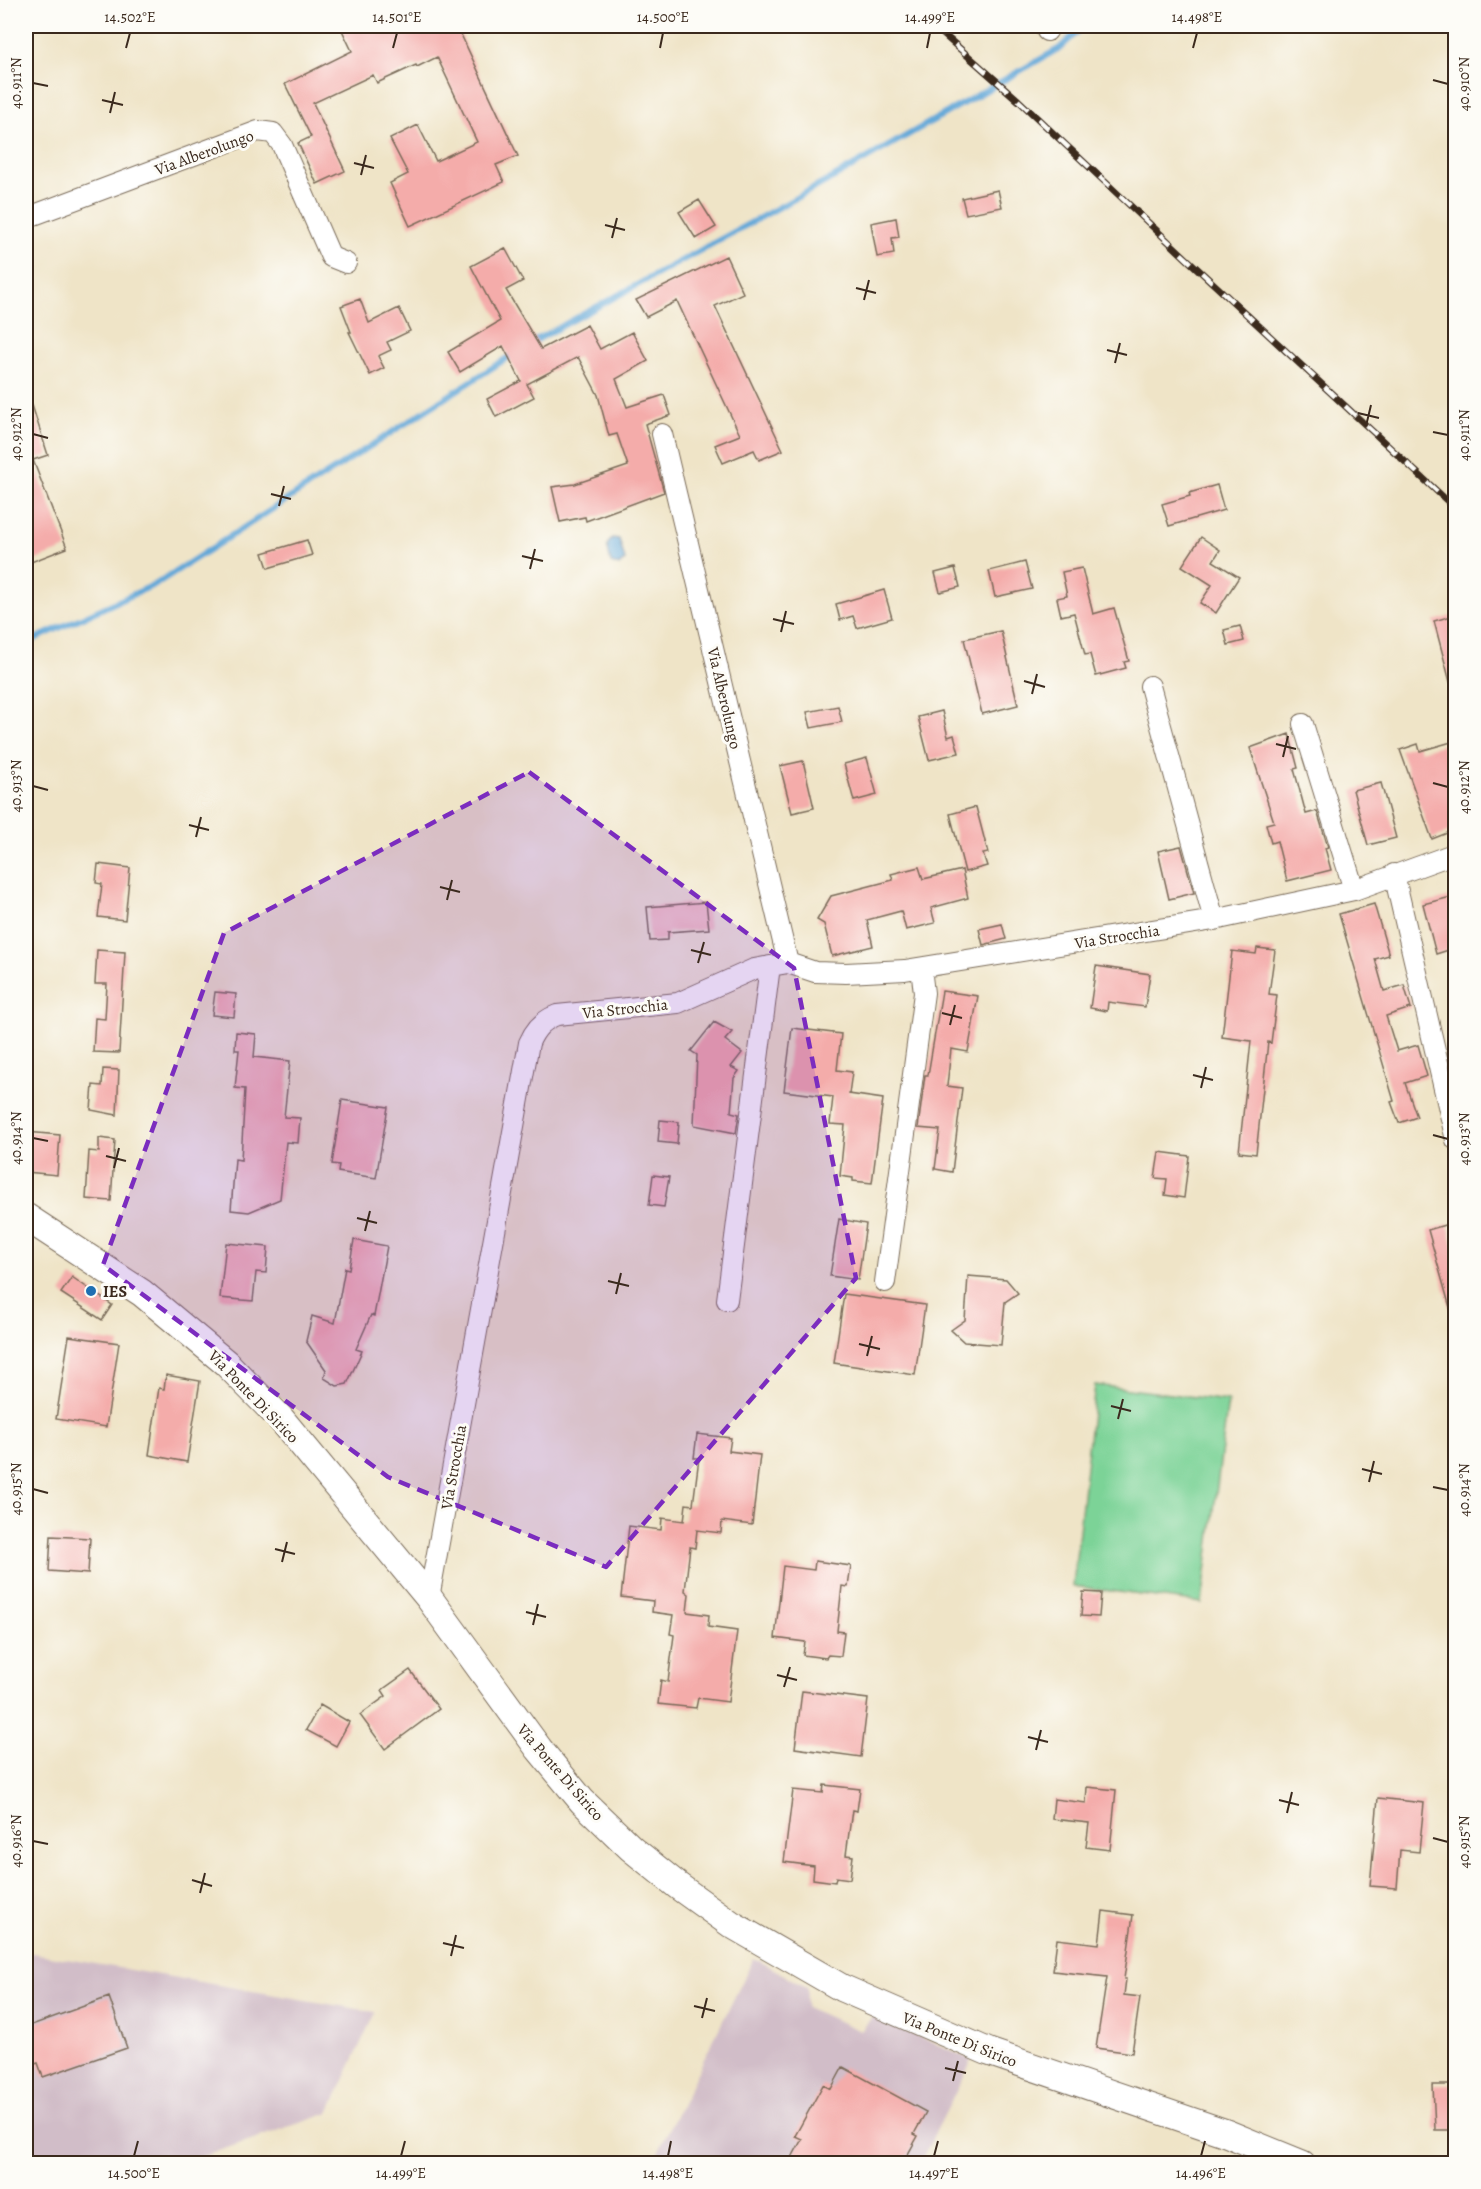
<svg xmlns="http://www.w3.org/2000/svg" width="1481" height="2189" viewBox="0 0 1481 2189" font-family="Alegreya,serif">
<rect width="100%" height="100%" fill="#fdfcf7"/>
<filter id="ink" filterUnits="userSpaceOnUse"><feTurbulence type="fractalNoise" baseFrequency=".0167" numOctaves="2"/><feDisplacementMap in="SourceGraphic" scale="12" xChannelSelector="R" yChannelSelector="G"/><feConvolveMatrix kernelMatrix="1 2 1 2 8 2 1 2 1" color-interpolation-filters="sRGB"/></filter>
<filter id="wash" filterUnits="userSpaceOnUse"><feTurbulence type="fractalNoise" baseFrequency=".008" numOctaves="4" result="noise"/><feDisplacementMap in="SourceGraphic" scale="24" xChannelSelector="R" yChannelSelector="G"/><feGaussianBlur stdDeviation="1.35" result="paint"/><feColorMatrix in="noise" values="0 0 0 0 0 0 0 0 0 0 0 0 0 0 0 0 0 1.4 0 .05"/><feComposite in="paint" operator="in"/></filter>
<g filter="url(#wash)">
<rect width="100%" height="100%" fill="#efe4c7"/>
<path fill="#d1bdc8" d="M26,1952l349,60 -46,101 -146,50h-157z
M754,1958l53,30 -1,19 55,24 12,-15 99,44 -52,103 -268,1z"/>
<path fill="#7cd397" stroke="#5c7e5a" stroke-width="1.5" d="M1095,1385l133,16 -26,202 -129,-17z"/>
<path fill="#63a8d8" stroke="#4f697b" stroke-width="1.5" d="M612,538l7,1 6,21 -6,6 -8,-3 -4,-18z"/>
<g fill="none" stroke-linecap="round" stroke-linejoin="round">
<path stroke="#63a8d8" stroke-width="6" d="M529,344l300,-164 231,-132 24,-22
M26,643l130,-59 359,-231"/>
</g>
<g id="blocks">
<path fill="#f4acaa" d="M340,26h117l61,130 -22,9 8,17 -94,44 -20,-43 18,-9 -18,-35 28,-14 18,36 41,-19 -40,-85 -20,10 -1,-2 -39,18 -4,-8 -60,28 32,68 -28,13 -19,-41 13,-6 -26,-53 67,-33z
M998,190l4,17 -36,7 -4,-16z
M699,200l17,27 -20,12 -17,-27z
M896,218l3,19 -7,1 2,16 -17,3 -6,-34z
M505,248l18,33 -17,9 35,59 46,-24 13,24 32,-17 16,29 -32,18 11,28 37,-12 7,20 -26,9 19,68 -78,29 -1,-4 -25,5 -8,-35 23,-3 53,-18 -11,-32 -8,2 -11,-41 -20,-38 -51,27 7,13 -38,20 -9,-18 34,-18 -18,-35 -43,26 -12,-20 52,-31 -29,-55z
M726,256l17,37 -28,13 68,144 -24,10 -5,-10 -31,13 -8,-18 25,-10 -63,-134 -31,16 -10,-17z
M360,299l9,24 30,-15 11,23 -23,11 4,8 -13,6 6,12 -14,7 -21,-43h2l-10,-26z
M30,399l18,56 -15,5 34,88 -41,16v-164z
M1217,485l7,25 -55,16 -7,-22 28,-8 -1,-3z
M1201,537l19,13 -7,11 26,16 -23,36 -16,-10 12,-18 -30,-19z
M307,540l5,15 -44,13 -5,-15z
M1025,562l7,27 -37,8 -6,-26z
M955,568l5,19 -20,5 -5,-19z
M1082,568l11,46 21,-6 15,53 -5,1 2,6 -30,8 -6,-22 -5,1 -11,-42 -13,3 -4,-18 10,-2 -5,-24z
M884,590l8,28 -35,10 -4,-12 -13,4 -4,-16z
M1455,615v67h-5l-16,-61z
M1240,626l4,15 -16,4 -4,-15z
M1001,631l17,74 -36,9 -18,-75z
M838,706l4,16 -31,6 -4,-16z
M942,711l6,26 6,-2 5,18 -30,7 -11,-43z
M1289,734l9,34 -4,1 12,45 11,-3 11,36 -3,1 6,22 -44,11 -10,-40 -6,2 -5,-19 8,-2 -24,-74z
M1455,741v89l-23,9 -32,-89 18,-6 2,7z
M867,758l10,37 -23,6 -10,-37z
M803,761l11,47 -22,5 -12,-47z
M1381,783l15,55 -28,7 -15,-55z
M976,807l12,46 -5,1 4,12 -22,6 -15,-58z
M1181,846l13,47 -25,6 -11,-48z
M98,864l32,4 -5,52 -27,-3 4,-33 -6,-1z
M919,867l4,12 39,-9 6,28 -37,10 4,15 -29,7 -5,-19 -34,9 6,26 -41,10 -8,-32 -7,-4 14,-24 62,-16 -2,-6z
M1455,896v52l-19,6 -13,-50z
M706,902l3,27 -41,3v8l-18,1 -3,-34z
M1374,904l15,51 -14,4 9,32 20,-6 7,23 -25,8 11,35 21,-6 9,31 -22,7 12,34 -18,6 -8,-21 3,-1 -55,-187z
M1002,924l4,15 -23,6 -4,-16z
M1257,948l18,2 -6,44 8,1 -6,48 -3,-1 -12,112 -17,-2 12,-111 -29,-4 10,-86 24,3z
M97,950l28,2 -6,101 -26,-1 2,-34 10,1 2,-35h-12z
M1096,966l54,8 -5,33 -37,-5 -1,9 -17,-3z
M942,991l36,5 -10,56 -17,-3 -4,37 15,2 -10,84 -17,-3 5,-39 -22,-2 7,-53h3z
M215,992l21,2 -2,23 -22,-2z
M714,1022l18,10 -7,8 17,13 -11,14 8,4 -5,7 -3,34 8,2 -3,19 -42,-8 3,-70 -6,-4z
M792,1028l49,6 -4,36 15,2 -3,22 34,5 -11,84 -19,-2v-3l-13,-2 5,-51 -15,-1 3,-27 -49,-6z
M236,1032l20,2 -2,23 36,4 -6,56 16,1 -2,25 -12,-1 -6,57 -31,13 -18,-2 4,-51 6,1 4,-71 -10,-1 4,-38h-4z
M103,1069l16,1 -2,45 -26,-5 2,-25 9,1z
M342,1100l46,7 -12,71 -38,-6 1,-7 -7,-1z
M660,1120l19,2 -2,22 -19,-2z
M26,1132l34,3 -3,40 -31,-3z
M99,1138l16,2 -4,61 -25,-2 3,-48 10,1z
M1159,1152l30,4 -5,42 -19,-3 2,-16 -12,-1z
M653,1175l16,2 -5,30 -15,-2z
M839,1219l27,5 -8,56 -28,-4z
M1448,1224l7,27v59l-4,1 -23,-81z
M354,1240l33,6 -13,70 -3,-1 -15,34 6,2 -15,33 -10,2 -13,-8 2,-8 -20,-29 6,-25 23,7 10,-55 4,1z
M226,1243l42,4 -2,26 -10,-1 -3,29 -33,-3z
M968,1276l38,3 12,14 -13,9 -4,43 -37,-3 -13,-12 14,-10z
M72,1277l40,28 -10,15 -41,-27z
M844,1294l81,11 -10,70 -81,-12z
M69,1336l50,7 -13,84 -50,-8z
M166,1375l34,6 -13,81 -38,-7 10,-67 5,1z
M697,1434l34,4 -2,13 31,4 -8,70 -30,-4 -1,12 -24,-3 -2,18 -5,-1 -5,44 4,3 -2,18 22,3 -1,12 29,4 -9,71 -30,-4 -2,10 -38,-4 3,-24 7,2 6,-47 -4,-1 3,-19 -21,-3 1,-11 -32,-4 8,-71 32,4 1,-12 22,3 2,-17 7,1 6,-47h-5z
M51,1536l39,2 -2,36 -39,-3z
M815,1561l36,5 -3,21 -6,-1 -5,45 7,1 -3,24 -13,-1 -2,3 -23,-3 2,-13 -30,-4 8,-72 31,4z
M1083,1592l18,1 -2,24 -18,-1z
M410,1670l29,39 -54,40 -25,-34 26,-19 -4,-6z
M802,1691l66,8 -7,58 -66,-9z
M320,1705l29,17 -13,24 -30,-16z
M824,1785l36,4 -3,22 -5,-1 -6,45 7,1 -3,23 -14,-2 -1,5 -22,-3 1,-13 -30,-4 9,-72 30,3z
M1087,1787l29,3 -6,60 -24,-3 3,-24 -37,-4 2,-20 32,4z
M1378,1798l46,5 -5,49 -19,-2 -3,38 -27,-2z
M1103,1911l30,4 -9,64h2l-2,16 16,2 -8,56 -36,-5 11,-71 -54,-6 4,-32 42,5z
M109,1997l18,51 -84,29 -5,-14 -12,4v-40z
M843,2067l83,45 -12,22 4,2 -15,27h-114l13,-24 -7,-3 28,-51 8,4z
M1433,2085h22v45h-20z"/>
</g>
</g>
<g filter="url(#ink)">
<use href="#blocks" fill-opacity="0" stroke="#7a6b59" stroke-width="1.5"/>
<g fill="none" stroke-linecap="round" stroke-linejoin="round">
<defs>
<path id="street" d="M1047,31l3,-5
M26,218l232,-87 15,2 9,12 49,112 15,6
M662,434l126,529
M1150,686l64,234
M1303,724l51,166
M1394,874l62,266
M885,1282l39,-289 -3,-25
M727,1300l43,-334
M429,1598l100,-555c6,-14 14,-23 28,-28l121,-12 76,-34 34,-6 27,9 31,1 59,-3 309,-50 140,-30 102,-37"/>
<path id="secondary" d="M26,1217l116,76 84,70 55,56 148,179 110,151 43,52 49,47 47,38 53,38 111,64 147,64 237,81 76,31"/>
</defs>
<use href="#street" stroke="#7a6b59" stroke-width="22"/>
<use href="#secondary" stroke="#7a6b59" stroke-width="29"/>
<use href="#street" stroke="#fff" stroke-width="20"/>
<use href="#secondary" stroke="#fff" stroke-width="27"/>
<defs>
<path id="rail" d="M934,26l84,74 170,160 268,249"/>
</defs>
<use href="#rail" stroke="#3b2a1e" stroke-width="7"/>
<use href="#rail" stroke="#fdfcf7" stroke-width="4.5" stroke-dasharray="14" stroke-linecap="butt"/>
</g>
</g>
<path fill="#7b2cbf" fill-opacity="0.2" stroke="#7b2cbf" stroke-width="4.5" stroke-dasharray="12 8" stroke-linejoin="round" d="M529,772l265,196 62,310 -250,289 -218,-90 -285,-212 121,-332z"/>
<path fill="none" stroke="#3b2a1e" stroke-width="2" d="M126,48l4,-15M393,48l4,-15M660,48l3,-15M927,48l3,-15M1193,48l4,-15M1433,80l15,4M33,83l15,3M102,100l21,5M110,113l5,-21M354,163l20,5M361,175l5,-20M605,225l20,5M612,238l5,-20M856,288l20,5M864,300l5,-20M1107,350l20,5M1115,363l5,-20M1358,413l21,5M1366,426l5,-21M1433,432l15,3M33,434l15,4M271,494l20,5M279,506l5,-20M522,556l21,5M530,569l5,-20M773,619l21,5M781,632l5,-21M1024,681l21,6M1032,694l5,-20M1276,744l20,5M1283,757l5,-21M1433,783l15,4M33,786l15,4M189,825l20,5M196,837l5,-20M440,887l20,5M447,900l5,-20M691,950l20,5M698,963l6,-21M942,1013l20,5M950,1025l5,-20M1193,1075l20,5M1201,1088l5,-21M1433,1135l15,4M33,1138l15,3M106,1156l20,5M114,1168l5,-20M357,1218l20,5M365,1231l5,-20M608,1281l21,5M616,1294l5,-21M859,1344l21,5M867,1356l5,-20M1111,1406l20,5M1118,1419l5,-20M1362,1469l20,5M1369,1482l5,-21M1433,1487l15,3M33,1489l15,4M275,1549l20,5M282,1562l5,-20M526,1612l20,5M533,1625l5,-21M777,1675l20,5M784,1687l6,-20M1028,1737l20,5M1036,1750l5,-20M1279,1800l20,5M1287,1813l5,-21M1433,1838l15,4M33,1841l15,3M192,1880l20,6M200,1893l5,-20M443,1943l21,5M451,1956l5,-21M694,2006l21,5M702,2018l5,-20M945,2068l21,5M953,2081l5,-20M134,2156l4,-15M401,2156l4,-15M668,2156l3,-15M934,2156l4,-15M1201,2156l4,-15"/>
<circle fill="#1f6fb2" stroke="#fdfcf7" stroke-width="2" cx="91" cy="1291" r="6"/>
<g text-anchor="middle" stroke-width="6" stroke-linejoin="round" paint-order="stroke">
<g font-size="16" fill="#3b2a1e" stroke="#fdfcf7">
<text transform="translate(204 152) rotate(-20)" y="6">Via Alberolungo</text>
<text transform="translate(725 698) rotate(77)" y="6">Via Alberolungo</text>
<text transform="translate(1117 936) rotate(-9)" y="6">Via Strocchia</text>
<text transform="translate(625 1008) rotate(-6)" y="6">Via Strocchia</text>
<text transform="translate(254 1396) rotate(46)" y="6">Via Ponte Di Sirico</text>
<text transform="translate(453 1467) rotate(-80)" y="6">Via Strocchia</text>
<text transform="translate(561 1772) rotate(49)" y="6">Via Ponte Di Sirico</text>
<text transform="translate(960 2039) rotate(22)" y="6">Via Ponte Di Sirico</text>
</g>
<g font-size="16" font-weight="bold" fill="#3b2a1e" stroke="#fdfcf7" text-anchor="start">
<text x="103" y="1297">IES</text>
</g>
</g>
<rect width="1481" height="2189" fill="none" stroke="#fdfcf7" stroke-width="66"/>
<rect x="33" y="33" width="1415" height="2123" fill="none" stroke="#3b2a1e" stroke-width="2"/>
<g font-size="15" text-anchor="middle" fill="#3b2a1e">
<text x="130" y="22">14.502°E</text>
<text x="397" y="22">14.501°E</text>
<text x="663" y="22">14.500°E</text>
<text x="930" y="22">14.499°E</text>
<text x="1197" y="22">14.498°E</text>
<text transform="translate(16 83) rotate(-90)" y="5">40.911°N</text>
<text transform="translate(1464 84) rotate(-90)" y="5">40.910°N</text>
<text transform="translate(16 434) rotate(-90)" y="5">40.912°N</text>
<text transform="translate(1464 435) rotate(-90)" y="5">40.911°N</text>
<text transform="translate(16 786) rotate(-90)" y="5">40.913°N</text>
<text transform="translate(1464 787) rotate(-90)" y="5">40.912°N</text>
<text transform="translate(16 1138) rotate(-90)" y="5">40.914°N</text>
<text transform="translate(1464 1139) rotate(-90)" y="5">40.913°N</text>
<text transform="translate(16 1489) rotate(-90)" y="5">40.915°N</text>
<text transform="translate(1464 1490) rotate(-90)" y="5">40.914°N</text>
<text transform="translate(16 1841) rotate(-90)" y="5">40.916°N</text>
<text transform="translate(1464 1842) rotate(-90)" y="5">40.915°N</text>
<text x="134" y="2178">14.500°E</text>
<text x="401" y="2178">14.499°E</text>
<text x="668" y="2178">14.498°E</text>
<text x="934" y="2178">14.497°E</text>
<text x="1201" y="2178">14.496°E</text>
</g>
</svg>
